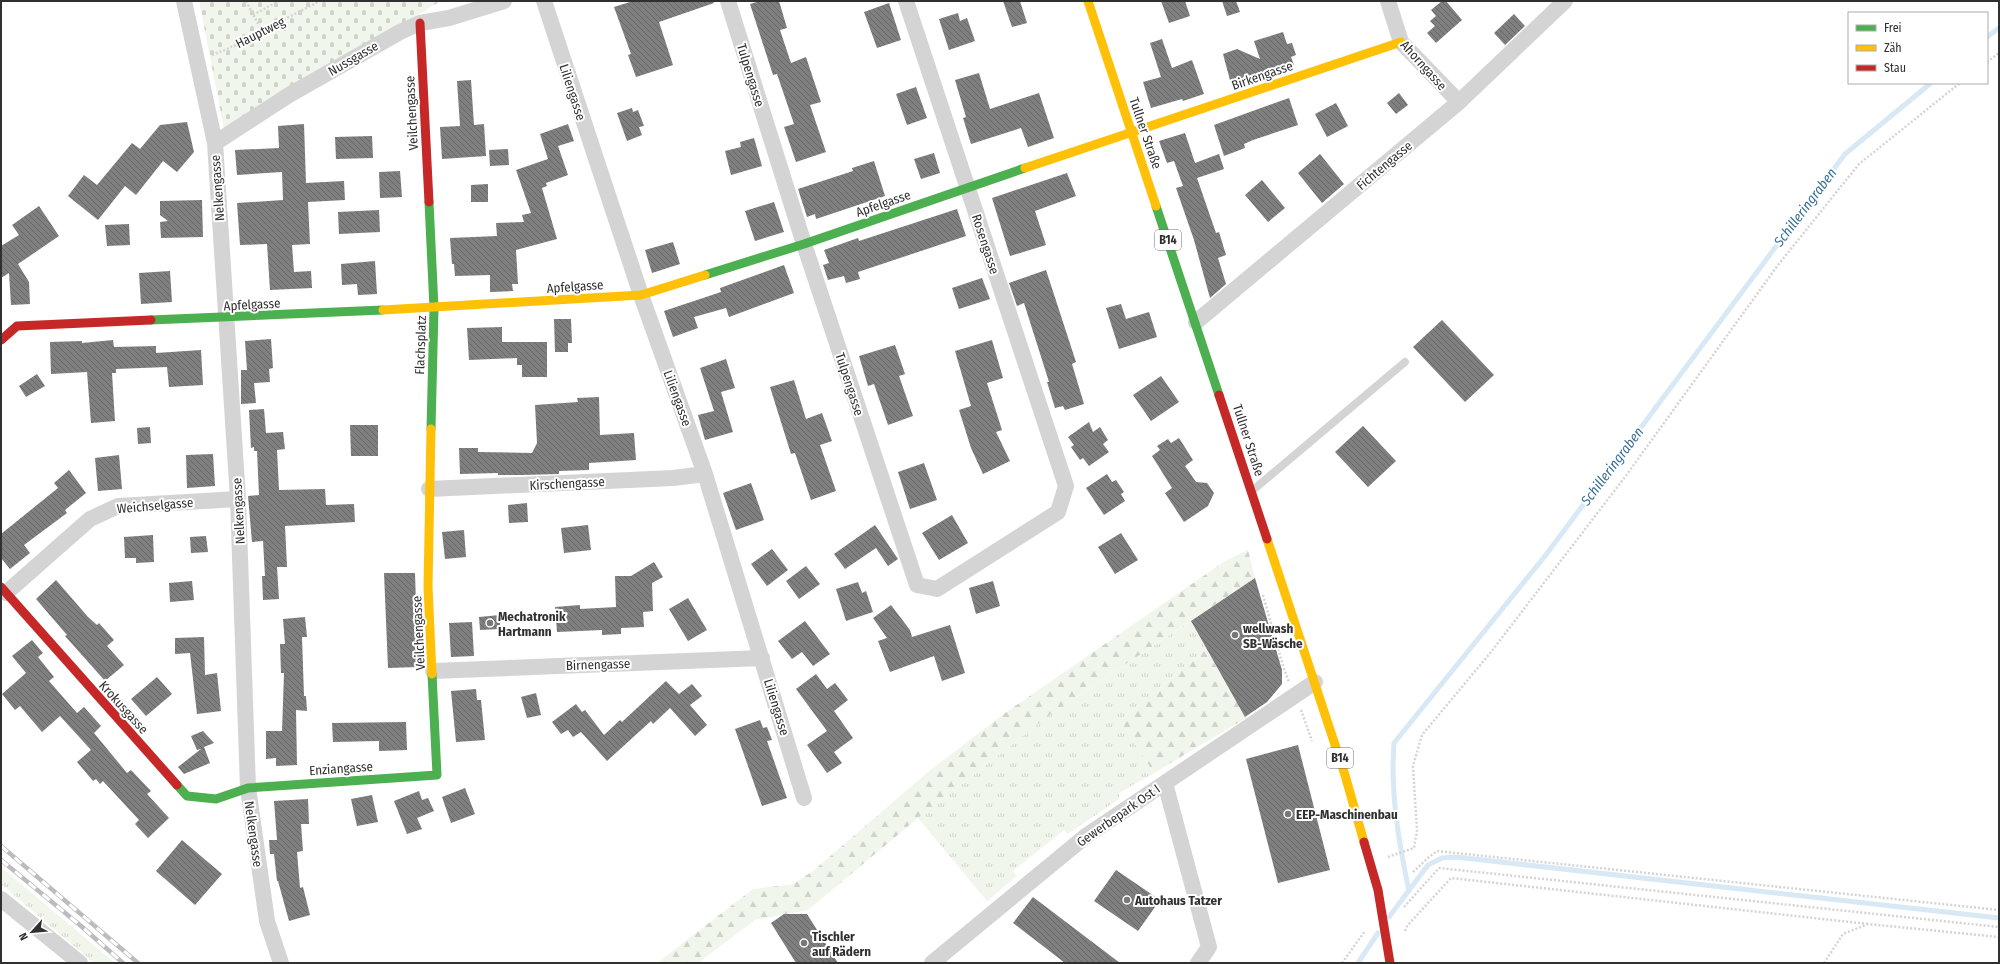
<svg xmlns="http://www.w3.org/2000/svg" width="2000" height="964" viewBox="0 0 2000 964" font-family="'Fira Sans Condensed',sans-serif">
<defs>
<pattern id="grass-tufts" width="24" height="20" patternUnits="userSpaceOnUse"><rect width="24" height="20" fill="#f1f6ec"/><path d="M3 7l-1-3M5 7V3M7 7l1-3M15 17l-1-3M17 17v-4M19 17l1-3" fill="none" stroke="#cfd3cb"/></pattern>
<pattern id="forest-firs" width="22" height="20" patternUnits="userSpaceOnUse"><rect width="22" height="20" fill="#f1f6ec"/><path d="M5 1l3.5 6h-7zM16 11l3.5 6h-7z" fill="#cfd3cb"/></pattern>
<pattern id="cemetery-stones" width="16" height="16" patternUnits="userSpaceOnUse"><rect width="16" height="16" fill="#f1f6ec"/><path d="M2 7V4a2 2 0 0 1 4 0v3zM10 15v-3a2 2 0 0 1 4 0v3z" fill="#cfd3cb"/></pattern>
<pattern id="building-back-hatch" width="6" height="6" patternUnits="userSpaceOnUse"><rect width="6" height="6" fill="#7f7f7f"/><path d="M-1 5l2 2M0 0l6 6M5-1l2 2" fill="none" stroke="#686868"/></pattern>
</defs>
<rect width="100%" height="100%" fill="#fff"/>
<path fill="url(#grass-tufts)" d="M1191,621l15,28 -86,72 34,52 -35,20v6l-51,35 -4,-4 -51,41 4,5 -30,25 -69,-83 133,-104z
M1,867l114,96h-21l-93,-79z"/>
<path fill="url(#forest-firs)" d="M1248,550l7,28 -204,136 -133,104 -110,92 -53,10 -57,43h-41l96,-74 40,-5 20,-13 115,-99 77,-59 220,-152z
M1206,649l40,69 -92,55 -34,-52z"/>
<path fill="url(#cemetery-stones)" d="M199,1h242l-217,128z"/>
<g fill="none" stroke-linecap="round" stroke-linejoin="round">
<path stroke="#d8e8f4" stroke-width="5" d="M1987,37l12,-9
M1409,891c-10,-47 -19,-99 -15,-148l151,-187 300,-402 86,-71
M1389,917l39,-52 14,-7 14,-1 543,61
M1358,963l20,-30"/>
</g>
<path fill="url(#building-back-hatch)" d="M633,1h80l1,2 -55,19 14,43 -37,12 -8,-22 3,-1 -17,-47z
M760,1h19l8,27 -7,2 11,33 15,-6 15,45 -11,3 16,47 -30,10 -12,-35 10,-3 -17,-50 -4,1 -23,-71z
M1003,1h17l7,22 -15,4z
M1161,1h24l5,15 -21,7z
M1222,1h14l4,11 -13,4z
M1442,1h4l16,19 -26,23 -9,-10 8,-7 -5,-5 6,-5 -5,-6z
M889,3l12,37 -24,8 -13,-36z
M958,13l2,8 7,-3 8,23 -26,9 -10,-31z
M1514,14l11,12 -20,19 -11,-12z
M1283,32l4,12 5,-1 4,12 -5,2 3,8 -63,19 -8,-30 14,-5 23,10 -6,-18z
M1162,39l10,29 20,-8 12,34 -21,7 -1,-2 -31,9 -8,-26 18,-5 -11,-34z
M979,73l11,36 49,-16 15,45 -26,9 -7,-19 -50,16 -8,-26 3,-1 -11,-37z
M471,80l3,45 10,-1 2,32 -44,3 -2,-32 20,-1 -3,-45z
M916,87l11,31 -20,7 -11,-31z
M1399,93l9,12 -12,9 -9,-11z
M1289,98l9,27 -45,15 -9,4 1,4 -21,8 -10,-31z
M1336,103l12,23 -21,11 -12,-23z
M632,108l1,4 5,-2 6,16 -5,1 3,8 -15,6 -10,-28z
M187,122l7,30 -17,20 -14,-11 -27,34 -11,-9 -27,34 -30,-24 16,-21 13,10 35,-42 8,6 20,-24z
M304,124l2,59 38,-2 1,19 -37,2 2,42 -18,1 2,27 17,-1 1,17 -42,2 -3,-46 -27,1 -3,-42 46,-3 -1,-28 -45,3 -2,-25 44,-2 -1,-22z
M568,124l6,17 -16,5 10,29 -22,8 1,3 -5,2 15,51 -41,11 2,34h-6l1,7 -23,1v-17l-35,1 -1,-12h-2l-2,-26 47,-2 -1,-13 28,-1 -2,-7 9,-2 -15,-43 32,-11 -8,-25z
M1185,133l10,30 24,-9 5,15 -27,9 19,55 3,-1 7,23 -8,3 8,26 -16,14 -16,-58 -18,-52 7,-2 -9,-25 -7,2 -8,-22z
M372,136l1,22 -37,1 -1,-22z
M754,138l8,28 -31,9 -6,-24 16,-4 -1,-5z
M508,149l1,16 -19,1 -1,-16z
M934,153l6,20 -19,6 -7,-20z
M1320,154l24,30 -22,19 -24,-30z
M874,161l11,35 -69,23 -1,-5 -8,3 -9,-28 55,-18 -1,-3z
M400,171l2,26 -22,1 -1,-26z
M1067,173l9,23 -41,15 11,34 -36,11 -18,-58z
M1262,180l23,28 -17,14 -23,-27z
M488,184v18h-17v-17z
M202,200l1,37 -42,1 -1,-16 8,-1 -8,-6v-14z
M774,202l10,30 -29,9 -10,-30z
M39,206l20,30 -41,28 11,18 1,22 -19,1 -2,-32 -8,5v-32l18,-11 -7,-10z
M957,209l9,27 -108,36 2,7 -14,4 -2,-7 -16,4 -5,-15 6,-2 -5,-13 34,-12 1,3z
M379,210l1,22 -41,2 -1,-22z
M129,224l1,21 -23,1 -2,-21z
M673,242l7,22 -28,9 -7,-23z
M375,261l2,33 -19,1 -1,-11 -15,1 -1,-21z
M784,265l10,28 -65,24 -3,-9 -32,9 4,11 -25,9 -9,-26 57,-19 -1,-4z
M1046,270l30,92 -4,2 12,40 -19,6 -2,-4 -8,2 -8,-26h2l-25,-79 -7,3 -8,-23z
M170,271l2,31 -31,2 -2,-31z
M982,278l8,21 -31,10 -7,-21z
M1121,304l5,15 23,-7 8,25 -38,12 -13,-41z
M554,319h17l1,24h-4v9h-13z
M1442,320l52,55 -29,27 -52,-55z
M502,327v15h45v35h-25v-12h-5v-7l-48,2 -2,-32z
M271,339l2,29 -4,1 1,13 -16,1 2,20 -15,1v-34h6l-2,-29z
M113,340l1,7 42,-1v7l45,-3 2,35 -34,2 -2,-20 -51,2v4h-4l3,48 -24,2 -4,-51 -36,2 -1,-32 32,-1v2z
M992,340l11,38 -16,5 15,47 -6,2 14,29 -27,13 -12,-26 -12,-38 12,-4 -16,-55z
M895,345l10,29 -6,2 14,40 -25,9 -14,-41 -6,2 -9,-30z
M726,359l9,29 -14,4 12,40 -28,8 -7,-25 16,-4 -14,-43z
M37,374l8,12 -19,11 -7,-11z
M1161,376l18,26 -28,19 -18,-26z
M794,380l12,39 16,-6 10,28 -12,4 16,46 -25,9 -16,-47 -4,1 -21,-67z
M599,397l1,38 34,-2 2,27 -47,3v7l-30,1v3l-37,1h-24v-2l-38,1 -1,-26h19v4l54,1 5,-10 -2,-38 43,-3 -1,-4z
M264,409l2,24 17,-1 2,17 -8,1 2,40 46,-1 1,16 28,-1 1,18 -70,4 2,41h-10l2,32 -16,1 -1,-24h3l-2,-35 -11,1 -4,-46 11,-1 -2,-44h-3v-4l-3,1 -2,-38z
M1089,422l4,10 7,-5 8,13 -5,4 6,8 -20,14 -6,-8 -3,2 -9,-13 3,-2 -6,-8z
M350,425h28v31h-27z
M1363,426l33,35 -28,26 -33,-35z
M150,427l1,16 -13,1 -1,-16z
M1179,438l14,22 -8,6 11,16 11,1 7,10 -6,13 -24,16 -19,-29 7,-5 -20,-32 8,-6 -3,-4 11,-7 3,4z
M213,454l2,32 -28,2 -1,-33z
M119,455l3,34 -24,2 -3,-33z
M924,463l13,37 -27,9 -12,-37z
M69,470l17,23 -21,17 2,3 -43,32 6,8 -20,16 -9,-11v-24l57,-46 -4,-5z
M1107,474l5,8 4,-2 8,12 -3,2 4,7 -21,14 -18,-27z
M751,483l13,37 -28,10 -13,-37z
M527,503l1,19 -19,1 -1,-18z
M952,515l16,28 -29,17 -17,-27z
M588,525l3,25 -27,3 -3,-25z
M875,525l23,34 -10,7 -12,-18 -31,21 -11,-15z
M464,530l2,27 -21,2 -3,-27z
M1121,533l17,27 -23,14 -17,-27z
M153,535l1,27 -18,1v-5h-11l-1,-21z
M206,536l2,16 -17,1 -1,-16z
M772,549l16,21 -21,16 -16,-22z
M654,562l9,15 -11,6 1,28 -10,1 1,15 -23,1v6l-19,1v-5l-45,2 -2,-25 25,-2v4l36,-2 -1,-31h16z
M806,566l14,18 -21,15 -13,-18z
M384,573h31l3,94 -30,1z
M1255,578l27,92v14l-15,18 -22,15 -54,-96z
M56,580l32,37 9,8 2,-2 15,17 -7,6 17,19 -19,16 -40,-45 2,-1 -31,-36z
M192,581l2,19 -24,2 -1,-19z
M993,581l7,25 -24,8 -7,-26z
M858,582l4,11 4,-2 7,21 -27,9 -10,-32z
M688,598l19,32 -19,11 -19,-32z
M891,605l19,25 2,7 38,-12 15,48 -23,8 -8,-25 -44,16 -12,-31 9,-3 -14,-20z
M500,615v14l-20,1 -1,-13z
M305,617l2,20h-5l2,59h2l1,15 -11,-1 1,55 -21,1v-8l-10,1v-28h16l2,-58h-3l-1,-29h5l-2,-25z
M805,621l25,33 -17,12 -11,-14 -10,7 -14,-18z
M472,622l2,34 -23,1 -2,-34z
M204,637l1,38 12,-2 4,38 -24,3 -7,-61 -15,1v-16z
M32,640l11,13 -5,4 16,20 -5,4 28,32 7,-6 17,19 -7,7 33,40 4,-3 20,21 -4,3 22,24 -21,20 -13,-14 4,-4 -36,-39 -3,3 -4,-5 -3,2 -16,-19 14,-12 -31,-34 -18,16 -22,-26 -5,4 -13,-16 24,-21 -14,-17z
M816,674l11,15 8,-6 13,17 -14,11 19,27 -19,14 8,11 -15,10 -20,-28 20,-14 -31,-42z
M157,677l15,17 -26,22 -15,-17z
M666,681l13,13 13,-10 10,12 -12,9 17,20 -12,11 -25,-28 -17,16 -2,-3 -44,40 -26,-29 -8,5 -5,-7 -7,4 -9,-12 24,-18 6,8 3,-2 19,25 16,-15 2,2z
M476,689l1,11h4l4,40 -29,2 -5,-51z
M536,693l5,22 -14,3 -6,-21z
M760,720l3,8 4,-1 5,13 -5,1 20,57 -25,8 -27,-77z
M406,722l1,28 -28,1v-10l-46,1 -1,-19z
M203,731l11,12 -10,4 6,16 -26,11 -6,-7 23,-18 -4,1 -6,-14z
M1298,745l32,125 -52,13 -32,-124z
M465,788l10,26 -24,9 -9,-26z
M419,791l3,9 6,-2 6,13 -17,7 5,11 -15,5 -13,-33z
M372,795l6,27 -21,4 -6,-27z
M308,799l1,25h-8l2,27 -6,1 3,36 3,-1 7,28 -21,6 -11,-40h-1l-3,-27h-4l-1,-14h8l-3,-39z
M182,840l40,34 -27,31 -39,-34z
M1116,870l44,30 -22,31 -44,-30z
M1033,897l87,66h-55l-52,-40z
M784,914h23l31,49h-42l-25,-40z"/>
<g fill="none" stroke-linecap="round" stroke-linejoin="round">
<path stroke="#d4d4d4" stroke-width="2.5" stroke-dasharray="2 2" stroke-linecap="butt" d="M246,1l16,30
M253,15l26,-14
M212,55l15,-6 93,-48
M1987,62l12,-9
M1263,595l21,74 5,13
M1301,710l11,31
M1388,857l26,-9 3,-17 -4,-65 9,-31 69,-83 134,-175 153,-212 81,-101 101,-81
M1413,872l16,-15 8,-6 562,59
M1404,907l35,-39 560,59
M1405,931l2,-5 44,-48 417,46
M1342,963l23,-32
M1824,963l19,-29 25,-10 131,13"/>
<path stroke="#d4d4d4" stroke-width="8" d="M1253,490l152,-128"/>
<path stroke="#d4d4d4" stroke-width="16" d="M184,1l31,142 23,356 10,289 19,133 14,42
M544,1l97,294 64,179 99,324
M728,1l76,243 113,341 20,4 121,-77 8,-26 -160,-485
M1388,1l13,41 58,60
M215,143l74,-48 111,-63 20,-9 29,-5 55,-17
M1196,322l263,-220 106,-101
M429,489l244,-11 32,-4
M6,593l84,-74 28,-13 120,-7
M433,671l329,-13
M1165,783l44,164 -11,16
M1,899l79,64
M932,963l154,-127 229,-154"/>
<path stroke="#4caf50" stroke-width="9" d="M429,202l5,106 -3,121
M1156,206l63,189
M705,275l99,-31 221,-76
M151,320l232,-10
M177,785l10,11 29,3 32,-11 189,-13 -5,-101"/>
<path stroke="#ffc107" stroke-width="9" d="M1088,1l68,205
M1025,168l376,-126
M383,310l258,-15 64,-20
M431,429l-3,158 4,87
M1267,539l78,236 19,67"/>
<path stroke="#c62828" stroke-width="9" d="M420,23l9,179
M1,340l16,-14 134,-6
M1219,395l48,144
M1,587l176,198
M1364,842l14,48 12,73"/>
<defs>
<path id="rail" d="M1,846l137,117
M1,860l80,66 42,37"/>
</defs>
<use href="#rail" stroke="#bcbcbc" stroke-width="4.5"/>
<use href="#rail" stroke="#fff" stroke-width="3" stroke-dasharray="9" stroke-linecap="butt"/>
</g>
<g fill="#787878" stroke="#fff" stroke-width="1.5">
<circle cx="490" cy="623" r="4"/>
<circle cx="1235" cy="635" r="4"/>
<circle cx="1288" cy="814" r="4"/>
<circle cx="1127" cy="900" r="4"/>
<circle cx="804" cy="943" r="4"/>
</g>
<g text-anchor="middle" stroke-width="4" stroke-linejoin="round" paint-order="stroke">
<g fill="#fff" stroke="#6e6e6e" stroke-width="1">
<rect x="1155" y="230" width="26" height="20" rx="3"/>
<rect x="1327" y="748" width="26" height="20" rx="3"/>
</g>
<g font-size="12" font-weight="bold" fill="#303030">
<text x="1168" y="244">B14</text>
<text x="1340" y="762">B14</text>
</g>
<g font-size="13" fill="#303030" stroke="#fff">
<text transform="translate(260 32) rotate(-27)" y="5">Hauptweg</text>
<text transform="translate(353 58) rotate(-30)" y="5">Nussgasse</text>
<text transform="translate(1424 65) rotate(48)" y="5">Ahorngasse</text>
<text transform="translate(751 75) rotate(73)" y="5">Tulpengasse</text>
<text transform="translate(1262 75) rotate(-19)" y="5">Birkengasse</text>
<text transform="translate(573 92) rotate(72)" y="5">Liliengasse</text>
<text transform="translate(411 113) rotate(-93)" y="5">Veilchengasse</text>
<text transform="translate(1146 133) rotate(71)" y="5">Tullner Straße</text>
<text transform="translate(1384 165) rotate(-40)" y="5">Fichtengasse</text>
<text transform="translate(217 188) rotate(-94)" y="5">Nelkengasse</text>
<text transform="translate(883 203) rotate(-19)" y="5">Apfelgasse</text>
<text transform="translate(986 244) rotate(72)" y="5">Rosengasse</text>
<text transform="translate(575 286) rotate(-4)" y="5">Apfelgasse</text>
<text transform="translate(252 304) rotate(-3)" y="5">Apfelgasse</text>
<text transform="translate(420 345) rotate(-88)" y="5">Flachsplatz</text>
<text transform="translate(850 384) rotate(72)" y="5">Tulpengasse</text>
<text transform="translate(678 398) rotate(70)" y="5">Liliengasse</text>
<text transform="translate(1249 440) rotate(72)" y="5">Tullner Straße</text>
<text transform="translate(567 483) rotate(-3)" y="5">Kirschengasse</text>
<text transform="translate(155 505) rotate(-5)" y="5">Weichselgasse</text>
<text transform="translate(238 511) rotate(-93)" y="5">Nelkengasse</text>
<text transform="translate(418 633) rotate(-93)" y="5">Veilchengasse</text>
<text transform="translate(598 664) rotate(-2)" y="5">Birnengasse</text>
<text transform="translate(124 707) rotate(48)" y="5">Krokusgasse</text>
<text transform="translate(777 707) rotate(73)" y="5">Liliengasse</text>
<text transform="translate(341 768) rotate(-4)" y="5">Enziangasse</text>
<text transform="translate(1118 815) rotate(-35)" y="5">Gewerbepark Ost I</text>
<text transform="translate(254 834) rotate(82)" y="5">Nelkengasse</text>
</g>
<g font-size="13" font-weight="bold" fill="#303030" stroke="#fff" text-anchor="start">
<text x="498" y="621">Mechatronik<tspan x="498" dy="15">Hartmann</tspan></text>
<text x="1243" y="633">wellwash<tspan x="1243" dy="15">SB-Wäsche</tspan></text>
<text x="1296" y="819">EEP-Maschinenbau</text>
<text x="1135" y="905">Autohaus Tatzer</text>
<text x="812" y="941">Tischler<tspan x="812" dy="15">auf Rädern</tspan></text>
</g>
<g font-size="14" font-style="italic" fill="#377098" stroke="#fff">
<text transform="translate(1805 207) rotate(-53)" y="5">Schilleringraben</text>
<text transform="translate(1612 466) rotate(-53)" y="5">Schilleringraben</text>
</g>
</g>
<rect width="2000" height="964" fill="none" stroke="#303030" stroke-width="4"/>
<rect x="1848" y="12" width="140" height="72" fill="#ffffff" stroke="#acacac"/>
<rect x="1856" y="25" width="20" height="6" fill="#4caf50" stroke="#acacac"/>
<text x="1884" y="32" font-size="12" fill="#303030">Frei</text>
<rect x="1856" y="45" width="20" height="6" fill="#ffc107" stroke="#acacac"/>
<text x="1884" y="52" font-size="12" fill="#303030">Zäh</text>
<rect x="1856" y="65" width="20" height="6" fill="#c62828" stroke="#acacac"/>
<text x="1884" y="72" font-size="12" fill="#303030">Stau</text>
<g transform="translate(32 932) rotate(243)" stroke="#ffffff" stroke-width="3" paint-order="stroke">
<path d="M0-3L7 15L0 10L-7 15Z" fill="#303030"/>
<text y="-6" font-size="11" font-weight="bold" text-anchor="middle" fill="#303030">N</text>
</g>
</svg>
